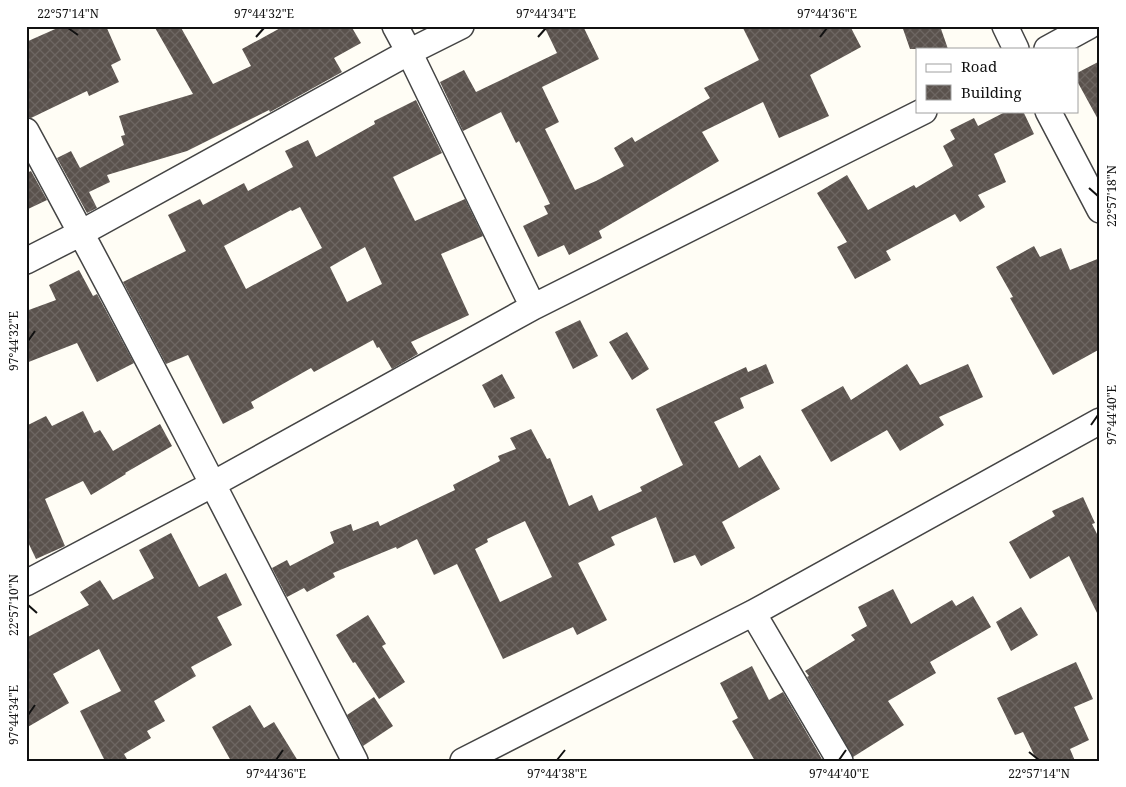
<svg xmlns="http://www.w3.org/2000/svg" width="1126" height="787" viewBox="0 0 1126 787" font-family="'Noto Serif',serif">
<defs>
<pattern id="building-cross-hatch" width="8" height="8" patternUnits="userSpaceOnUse" patternTransform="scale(1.25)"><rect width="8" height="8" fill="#5a524d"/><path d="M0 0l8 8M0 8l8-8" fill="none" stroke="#6d6662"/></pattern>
</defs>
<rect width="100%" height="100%" fill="#fffdf5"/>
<path fill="url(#building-cross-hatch)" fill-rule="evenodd" d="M62,26h44l15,34 -10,5 8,17 -30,14 -2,-5 -56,27 -5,-1v-75z
M154,26h26l33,58 38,-18 -9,-17 42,-23h67l10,17 -27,15 8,14 -72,40 -1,-2 -82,41 -80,24 3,7 -21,10 8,16 -10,5 -30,-55 14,-7 9,17 44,-23 -3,-9 4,-1 -6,-19 74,-22z
M544,26h39l16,33 -57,28 17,35 -14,7 30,61 21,-9 28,-15 -10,-18 18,-11 3,5 75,-44 -6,-10 55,-28 -17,-34h108l11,21 -51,28 19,41 -50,22 -16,-36 -61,30 17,29 -120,70 3,7 -33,17 -5,-10 -26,12 -15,-31 25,-12 -4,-8 6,-2 -31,-63 -3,2 -15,-31 -38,19 -23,-49 24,-12 12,22 81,-39z
M902,26h38l8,23h-38z
M1100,61v62l-23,-42v-8z
M416,100l26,53 -49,24 22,44 50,-22 18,37 -42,18 28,61 -58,27 7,12 -26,15 -13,-22 -2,1 -4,-8 -59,32 -3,-4 -60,34 3,6 -31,16 -35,-69 -22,9 -43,-82 63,-31 -18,-36 32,-16 3,6 41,-22 4,8 45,-24 -8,-16 23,-11 8,17 59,-33 -1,-3zM300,207l22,41 -76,41 -22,-43 67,-36 1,1zM365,247l17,37 -35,18 -17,-35z
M1007,111h16l11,23 -40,20 12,28 -28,13 7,12 -25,15 -5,-8 -69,37 5,9 -36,19 -18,-32 10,-5 -30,-49 30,-18 21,35 46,-25 2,3 37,-22 -10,-20 12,-7 -5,-9 24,-12 4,8z
M31,171l16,29 -21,10v-37z
M1034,246l6,11 21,-9 9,22 30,-12v91l-47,26 -43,-77 3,-1 -17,-30z
M79,270l14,26 4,-2 37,69 -37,19 -20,-39 -51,20v-52l30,-11 -7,-15z
M580,320l18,36 -25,13 -18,-37z
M627,332l22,37 -17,11 -23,-38z
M766,364l8,19 -34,15 4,10 -30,14 25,46 21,-13 20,34 -58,33 13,26 -34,18 -6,-11 -21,8 -18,-46 -45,20 4,8 -37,18 29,57 -30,15 -4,-8 -70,32 -46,-95 -23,11 -17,-36 -20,10 -1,-2 -63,26 2,4 -28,15 -3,-4 -17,9 -15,-29 15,-8 3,6 44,-23 -4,-11 21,-8 2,7 25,-10 2,5 75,-36 -2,-5 47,-24 -2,-5 18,-7 -6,-11 21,-9 16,30 3,-1 19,48 23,-11 7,16 43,-20 -2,-4 43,-22 -27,-56 90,-42 2,5zM525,521l27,56 -52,25 -25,-53 13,-7 -1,-3z
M907,364l13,21 48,-21 15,33 -44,20 5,8 -44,26 -13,-21 -56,32 -30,-52 42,-24 8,14z
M502,374l13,24 -21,10 -12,-23z
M83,411l11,22 6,-3 13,21 47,-27 12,22 -47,27 1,1 -35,21 -8,-14 -38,18 20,47 -29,13 -10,-21v-112l20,-10 6,10z
M1083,497l12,26 -3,1 8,16v79l-31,-63 -39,23 -21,-37 46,-26 -3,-5z
M171,533l28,54 27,-14 16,32 -25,12 15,28 -41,22 5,9 -42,25 11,20 -18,10 4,7 -27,16 4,7h-23l-25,-50 41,-20 -22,-42 -46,25 16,29 -43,25v-90l63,-33 -9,-13 20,-12 13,20 41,-22 -15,-28z
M893,589l18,35 41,-24 4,6 17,-10 18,31 -61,35 6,11 -48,28 16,24 -51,32 -46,-80 2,-1 -4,-5 50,-31 -4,-5 16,-9 -9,-19z
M1021,607l17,28 -27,16 -15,-29z
M368,615l18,29 -4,2 23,36 -26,17 -24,-37 -2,1 -17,-28z
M1076,662l17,37 -19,8 15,33 -19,9 5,12h-38l-14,-29 -8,3 -18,-37z
M752,666l17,34 14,-8 40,69h-68l-23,-40 6,-3 -18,-35z
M374,697l19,29 -30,20 -16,-31z
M250,705l14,23 10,-6 24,39h-67l-19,-34z"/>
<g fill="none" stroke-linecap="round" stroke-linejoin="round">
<defs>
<path id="minor" d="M395,26l14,26 124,255
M1005,26l11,23
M1047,49l42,-23
M1048,111l52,99
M26,131c113,208 221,419 329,630
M26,261l55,-28 328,-181 52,-26
M26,583l187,-99 320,-177 391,-196
M753,613l87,148
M463,761l290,-148 347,-192"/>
</defs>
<use href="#minor" stroke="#444" stroke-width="28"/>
<use href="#minor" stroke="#fff" stroke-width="25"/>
</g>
<path fill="none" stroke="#111" stroke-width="2" d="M68,28l10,7M256,37l8,-9M538,37l8,-9M820,37l7,-9M1089,188l9,8M28,341l7,-10M1091,425l7,-10M28,605l9,8M28,715l7,-10M1029,752l10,8M276,760l7,-10M557,760l8,-10M839,760l7,-10"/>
<rect width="1126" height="787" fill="none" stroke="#ffffff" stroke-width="55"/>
<rect x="916" y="48" width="162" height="65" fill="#ffffff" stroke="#a0a0a0"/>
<rect x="926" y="64" width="25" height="8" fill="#ffffff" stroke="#a0a0a0"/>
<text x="961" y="72" font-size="15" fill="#111111">Road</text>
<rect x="926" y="85" width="25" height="15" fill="url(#building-cross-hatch)" stroke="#a0a0a0"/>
<text x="961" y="98" font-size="15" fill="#111111">Building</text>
<rect x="28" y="28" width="1070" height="732" fill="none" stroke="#111" stroke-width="2"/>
<g font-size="12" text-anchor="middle" fill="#111">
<text x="68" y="18">22°57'14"N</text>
<text x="264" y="18">97°44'32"E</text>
<text x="546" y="18">97°44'34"E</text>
<text x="827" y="18">97°44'36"E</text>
<text transform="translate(1112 196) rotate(-90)" y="4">22°57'18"N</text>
<text transform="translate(14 341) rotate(-90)" y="4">97°44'32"E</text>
<text transform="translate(1112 415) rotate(-90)" y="4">97°44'40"E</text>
<text transform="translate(14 605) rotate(-90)" y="4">22°57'10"N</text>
<text transform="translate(14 715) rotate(-90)" y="4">97°44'34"E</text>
<text x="276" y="778">97°44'36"E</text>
<text x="557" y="778">97°44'38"E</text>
<text x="839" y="778">97°44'40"E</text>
<text x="1039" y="778">22°57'14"N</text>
</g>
</svg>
